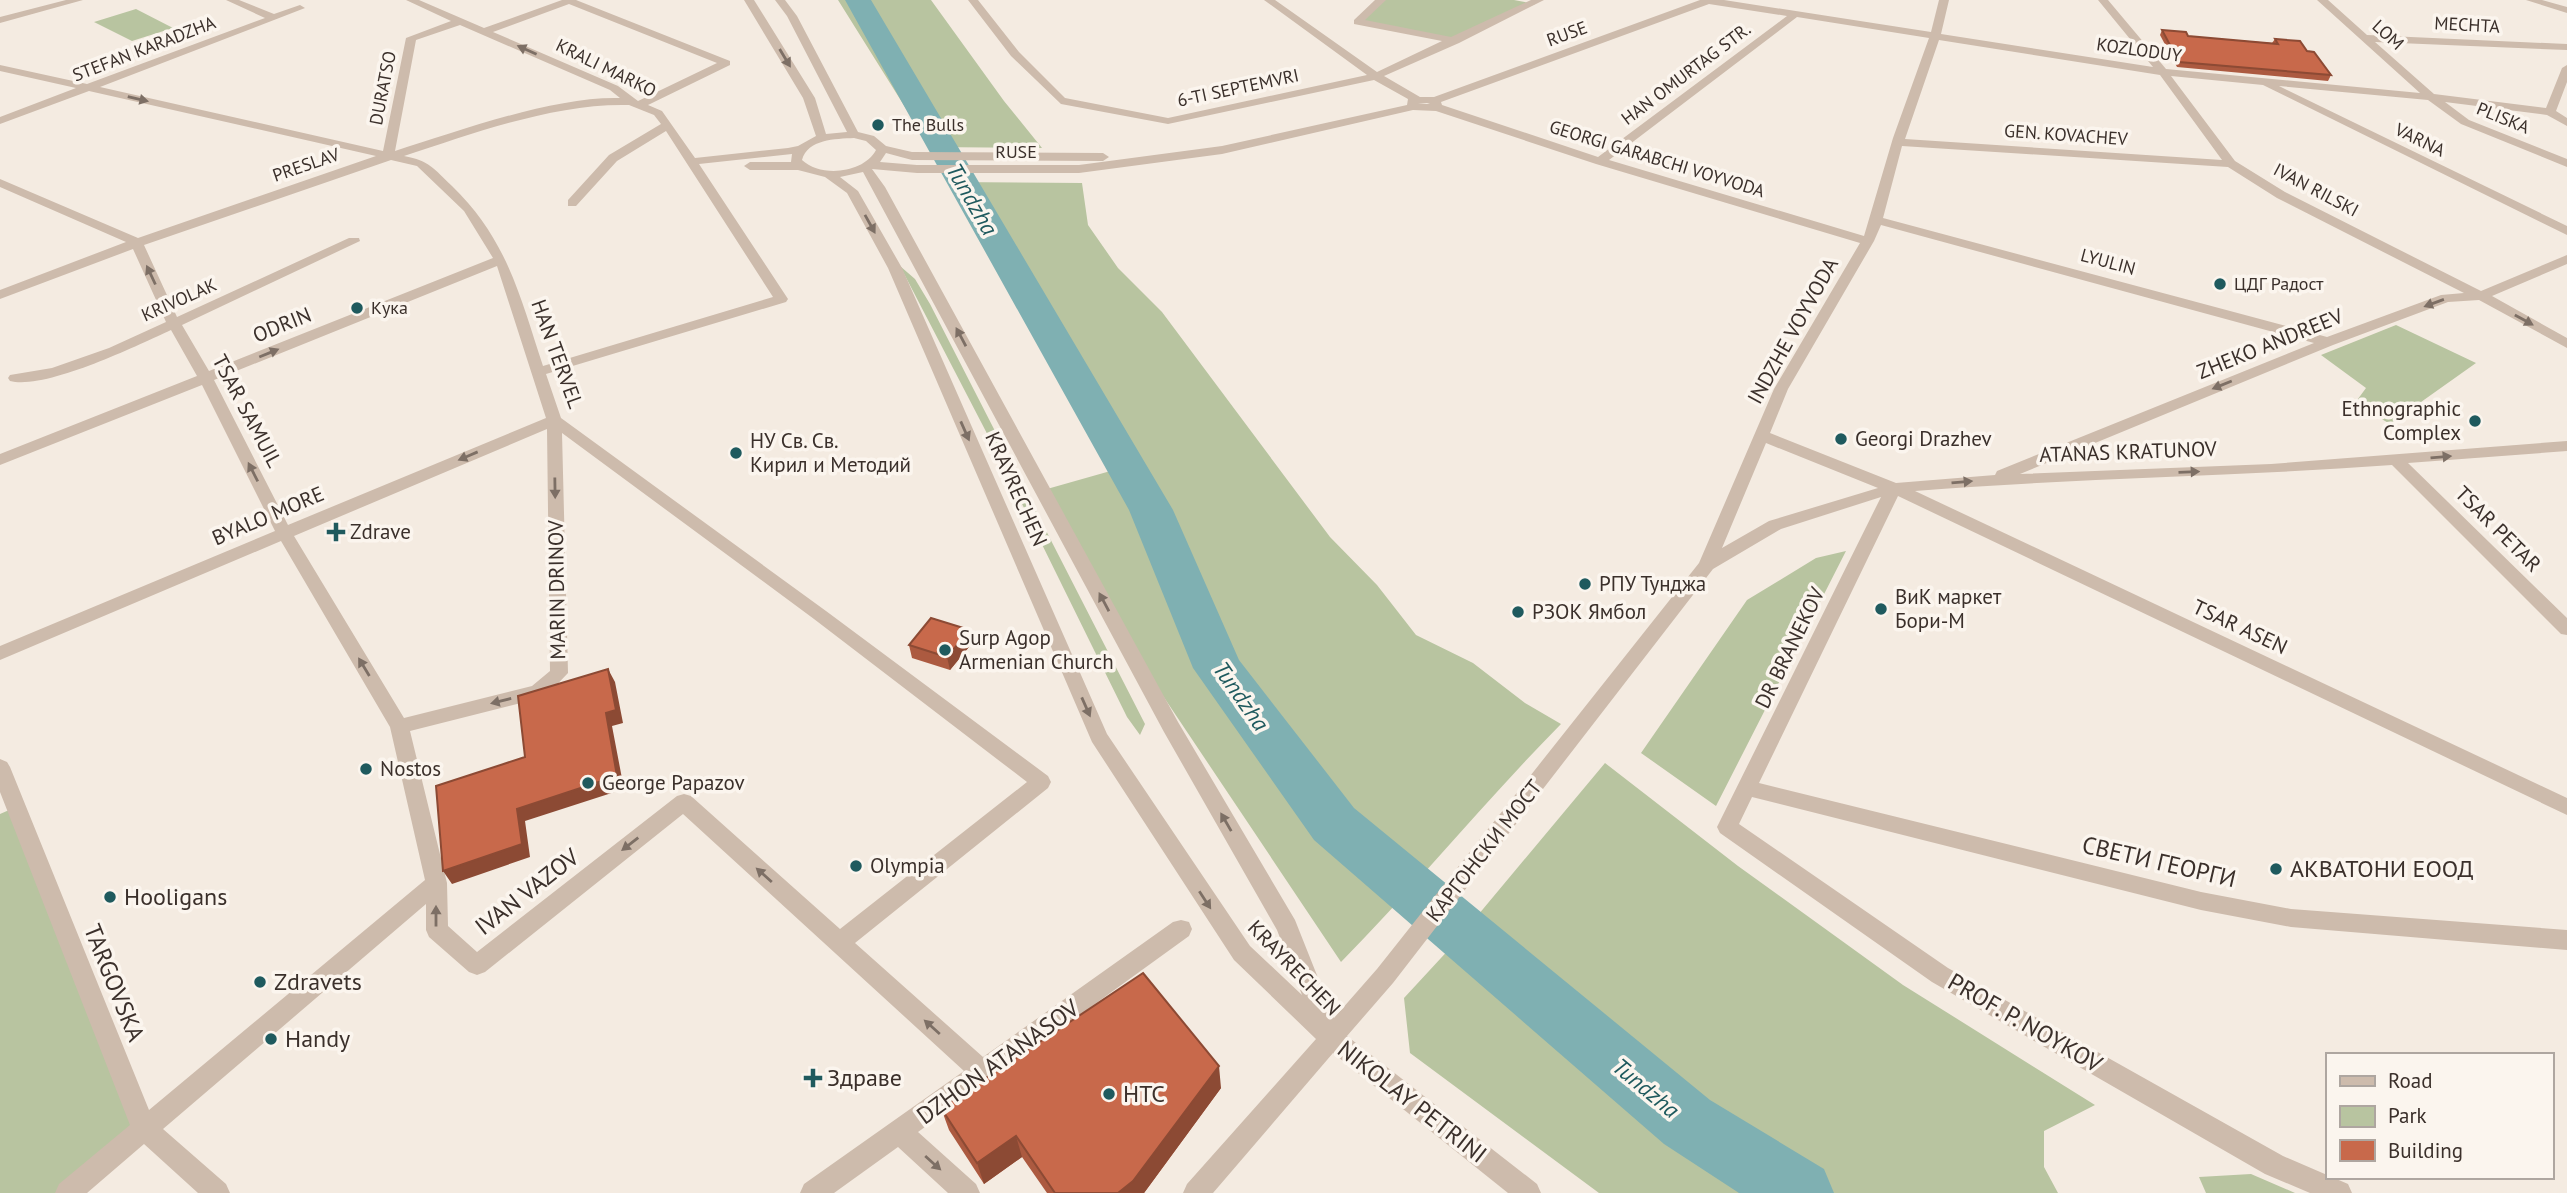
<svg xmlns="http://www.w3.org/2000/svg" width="2567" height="1193" viewBox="0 0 2567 1193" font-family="'PT Sans',sans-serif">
<rect width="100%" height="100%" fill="#f4ebe1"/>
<path fill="#b8c4a0" d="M838,0h93l73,101 38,47 -112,-1z
M1381,0h133l21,4 -80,37 -97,-19z
M136,9l37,19 -41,13 -38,-19z
M950,182l132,1 6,42 30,43 44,44 168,225 47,48 39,50 57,28 52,40 36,21c-76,77 -144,161 -220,238l-184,-275 -110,-198 67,-19z
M900,266l15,13 15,25 215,420 -5,11 -13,-18 -133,-270z
M2396,325l80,38 -86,61 -35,-21 11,-15 -45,-33z
M1846,551l-130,255 -75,-53 106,-153 69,-42z
M1605,763l133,103 165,119 192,120 -51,26v36l14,26h-459l-189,-140 -6,-55 49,-53z
M16,807l128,321 -76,65h-68v-379z
M2251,1174l44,19h-89l-7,-16z"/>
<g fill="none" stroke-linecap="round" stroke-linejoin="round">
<path fill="#7fb0b2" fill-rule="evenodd" d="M845,0h26l302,510 66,150 115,148 356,292 114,69 10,24h-95l-75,-49 -350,-304 -121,-172 -64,-158z"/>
<path fill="#cdbbac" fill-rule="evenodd" d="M66,0h17l-83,23v-6z
M226,0h13l35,14 26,-9 5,3 -205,79 283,64 23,-113 45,-17 -45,-21h13l65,28 78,-28h14l154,61v4l-82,40 14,6 33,47 93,-10 10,-2 18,-10 -13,-38 -59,-98h10l61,98 11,36 21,-2 -60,-116 -12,-16h10l12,16 61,116 16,4 12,10 26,6 191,1 6,4 -6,4 -191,-1 -26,-7 -6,9 37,3h162l143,-19 185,-41 1,-6 -34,-19 -206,44 -107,-20 -50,-48 -43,-56h10l41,52 46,46 103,20 199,-43 -103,-75h11l102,72 65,-31 -88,-17v-4l21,-20h11l-21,20 86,17 80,-37h13l-85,43 -75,33 36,21h14l266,-97h24l207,32 8,-32h10l-8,34 212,33 -55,-67h10l58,69 254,24 -103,-93h11l39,35 200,9v6l-192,-8 59,52 112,14 16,-40 5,-3v17l-11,29 11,7v8l-20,-11 -102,-13 24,18 98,39v8l-106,-43 -33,-24 -149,-14 288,140v9l-304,-150 -92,-9 64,85 50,31 196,99 86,-36v9l-75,32 75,42v10l-88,-48 -31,2 -115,43 -313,129 251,-10 296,-23v10l-159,12 159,155v17l-6,-1 -169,-169c-159,12 -319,13 -477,26l652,307v17l-669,-319 -139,287 442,109 90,17 276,21v20l-276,-23 -90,-17 -449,-113 -13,27 209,144 335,188 65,28 4,9h-42l-45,-19 -333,-192 -212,-149 -3,-6 164,-330 -100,32 -68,40 -320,414 -46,53 190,148 4,9h-33l-175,-140 -120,140h-30l4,-9 129,-145 -82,-79 -142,-218 -204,-474 -41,-75 -22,-16 -27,-7h-48l-6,-4 6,-4h41l1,-8 -93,10 89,135 -2,3 -240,72 15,44 265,193 222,165 3,6 -3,6 -193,155 128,114 190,-135 8,-2 8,2 3,7 -3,7 -271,196 58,52 4,9h-32l-50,-46 -64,46h-34l4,-9 160,-113 -281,-257 -198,158 -8,3 -8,-3 -40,-35 -3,-7v-26l-263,225 63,55 4,9h-32l-54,-49 -57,49h-32l4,-9 71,-59 -130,-333v-33l7,3 3,5 139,343 276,-230 -35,-153 -109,-186 -281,119v-14l275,-115 -73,-146 -202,80v-11l197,-78 -26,-46c-35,16 -125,60 -161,51l-2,-3 2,-3 42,-7 57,-20 57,-26 -33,-73 -133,50v-9l126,-48 -126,-55v-8l138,59 238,-82 -287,-65 -89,33v-7l76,-29 -76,-17v-6l87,19 178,-66zM569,4l148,59 -79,38 -20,-15 -125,-54zM1709,4l78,12 -189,141 -156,-52 -1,-3zM1797,17l132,21 -36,100 -29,98 -255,-76zM460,25l150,65 10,8c-66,-2 -161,33 -225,53l21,-111zM1939,40l221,35 62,85 -317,-21zM1427,103l3,1h-12zM629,105l25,10 7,9 -52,31 -41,45v6h8l41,-45 49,-30 107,166 -230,69c-23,-70 -36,-127 -91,-180 -19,-18 -22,-25 -48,-30 71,-23 151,-53 225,-51zM1413,110l23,1 160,53 264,79 -86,146 -75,174 -322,406 -43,49 -39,-98 -117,-198 -293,-535 -13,-18 45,4h162l143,-19zM854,138l12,3 10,9c-12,23 -55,28 -74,10 6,-21 33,-21 52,-22zM1902,146l326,21 49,31 187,95 -23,2 -114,42 -444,-119zM391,160l26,6 47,45 29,47 -284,113 -27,-46 178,-84 -1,-3h-10l-172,79 -33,-72zM863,172l301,560 113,198 25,65 -52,-49 -143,-212 -205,-466 -44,-77 -18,-14zM1881,225l433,118 -317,128 -2,4 -99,8 -126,-50 18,-44 86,-148zM497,266l49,152 -258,107 -74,-145zM547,429l3,242 -18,15 -128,32 -110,-182zM562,433l252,186 213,163 -187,147 -149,-133 -7,-2 -7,2 -200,156 -29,-26 -1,-43 -37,-152 135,-34 23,-24zM1766,443l112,45 -109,33 -47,27z
M2526,0h16l25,7v6z"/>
</g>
<path fill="#ac5a40" d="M2162,30l26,6 84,7 3,-4 32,12 24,24 -3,6 -151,-14 -17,-32z
M970,630l3,12 -23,28 -38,-12 -3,-13z
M1221,1088l-77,105h-97l-25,-36 -38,27 -35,-54 -8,-22z"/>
<path fill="#8c4a34" d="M970,630l3,12 -23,28 -3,-13z
M608,669l7,13 8,41 -11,3 12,63 -99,32 5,36 -78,27 -9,-13 74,-62 89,-96z
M1219,1066l2,22 -77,105h-26z
M1016,1136l6,21 -38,27 -7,-21z"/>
<path fill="#c8694b" stroke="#8c4a34" stroke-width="2" d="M2162,30l24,2 2,4 90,8 -3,-5 25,2 7,10 7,1 17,23 -152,-13z
M931,618l39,12 -23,27 -38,-12z
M608,669l8,41 -10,3 11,63 -100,33 5,35 -79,27 -7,-85 89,-29 -7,-61z
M1143,973l76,93 -86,115 -15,12h-63l-39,-57 -39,27 -36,-55z"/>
<defs><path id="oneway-solid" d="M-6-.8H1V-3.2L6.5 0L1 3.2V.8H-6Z" transform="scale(1.75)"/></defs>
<g fill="#7d6f65">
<use href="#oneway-solid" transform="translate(527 50) rotate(-156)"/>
<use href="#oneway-solid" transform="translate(785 58) rotate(59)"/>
<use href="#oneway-solid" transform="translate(138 99) rotate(13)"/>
<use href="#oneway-solid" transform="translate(870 224) rotate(61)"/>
<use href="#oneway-solid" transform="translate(151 275) rotate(-115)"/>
<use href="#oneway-solid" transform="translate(2434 303) rotate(160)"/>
<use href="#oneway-solid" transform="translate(2524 320) rotate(29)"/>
<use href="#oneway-solid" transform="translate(961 337) rotate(-118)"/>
<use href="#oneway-solid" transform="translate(269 353) rotate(-22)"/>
<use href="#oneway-solid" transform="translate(2222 385) rotate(158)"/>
<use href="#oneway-solid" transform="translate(965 431) rotate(66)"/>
<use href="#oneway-solid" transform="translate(468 456) rotate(157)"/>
<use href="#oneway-solid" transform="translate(2441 457) rotate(-5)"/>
<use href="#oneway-solid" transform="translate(253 472) rotate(-117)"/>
<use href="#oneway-solid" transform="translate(2189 472) rotate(-2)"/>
<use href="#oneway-solid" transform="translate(1962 482) rotate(-5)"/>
<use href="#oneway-solid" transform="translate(555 488) rotate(89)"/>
<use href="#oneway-solid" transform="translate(1104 602) rotate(-118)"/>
<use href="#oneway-solid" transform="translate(364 667) rotate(-121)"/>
<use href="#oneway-solid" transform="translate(501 701) rotate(166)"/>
<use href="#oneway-solid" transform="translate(1086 707) rotate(66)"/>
<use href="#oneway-solid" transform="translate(1226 822) rotate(-120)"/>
<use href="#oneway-solid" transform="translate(630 844) rotate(142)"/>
<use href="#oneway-solid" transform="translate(764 875) rotate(-138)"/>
<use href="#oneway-solid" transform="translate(1205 900) rotate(57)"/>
<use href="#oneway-solid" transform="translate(436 916) rotate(-90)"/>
<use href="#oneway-solid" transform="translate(932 1027) rotate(-138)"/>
<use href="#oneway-solid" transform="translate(933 1163) rotate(42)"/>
</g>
<g fill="#1f5a5e" stroke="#fbf5ee" stroke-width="2.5">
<circle cx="878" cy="125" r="7"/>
<circle cx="2220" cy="284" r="7"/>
<circle cx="357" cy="308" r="7"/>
<circle cx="2475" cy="421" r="7"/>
<circle cx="1841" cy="439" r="7"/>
<circle cx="736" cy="453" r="7"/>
<path d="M332.5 521.5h7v7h7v7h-7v7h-7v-7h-7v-7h7z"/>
<circle cx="1585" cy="584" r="7"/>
<circle cx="1881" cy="609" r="7"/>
<circle cx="1518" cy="612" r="7"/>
<circle cx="945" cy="650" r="7"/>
<circle cx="366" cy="769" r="7"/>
<circle cx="588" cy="783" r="7"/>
<circle cx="856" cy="866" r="7"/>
<circle cx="2276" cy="869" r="7"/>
<circle cx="110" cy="897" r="7"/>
<circle cx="260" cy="982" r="7"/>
<circle cx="271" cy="1039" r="7"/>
<path d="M809.5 1067.5h7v7h7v7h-7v7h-7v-7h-7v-7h7z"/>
<circle cx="1109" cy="1094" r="7"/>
</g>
<g text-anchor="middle" stroke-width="7" stroke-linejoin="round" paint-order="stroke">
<g font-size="18" fill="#3b302b" stroke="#fbf5ee">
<text transform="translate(2467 25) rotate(3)" y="6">MECHTA</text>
<text transform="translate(1567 34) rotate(-20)" y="6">RUSE</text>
<text transform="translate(2388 35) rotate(42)" y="6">LOM</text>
<text transform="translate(144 49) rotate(-21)" y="6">STEFAN KARADZHA</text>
<text transform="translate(2139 50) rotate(8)" y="6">KOZLODUY</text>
<text transform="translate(606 68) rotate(26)" y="6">KRALI MARKO</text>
<text transform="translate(1686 74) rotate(-37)" y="6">HAN OMURTAG STR.</text>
<text transform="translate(383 88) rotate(-79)" y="6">DURATSO</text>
<text transform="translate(1238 88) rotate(-12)" y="6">6-TI SEPTEMVRI</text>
<text transform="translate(2503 118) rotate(22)" y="6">PLISKA</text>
<text transform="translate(2066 135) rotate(4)" y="6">GEN. KOVACHEV</text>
<text transform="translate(2420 140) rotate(26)" y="6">VARNA</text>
<text x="1016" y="158">RUSE</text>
<text transform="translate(1657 159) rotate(17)" y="6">GEORGI GARABCHI VOYVODA</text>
<text transform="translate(306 165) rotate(-19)" y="6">PRESLAV</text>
<text transform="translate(2316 190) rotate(28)" y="6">IVAN RILSKI</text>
<text transform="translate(2108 262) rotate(15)" y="6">LYULIN</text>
<text transform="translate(179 300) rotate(-24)" y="6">KRIVOLAK</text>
</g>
<g font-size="18" fill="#3b302b" stroke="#fbf5ee" text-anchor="start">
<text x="892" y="131">The Bulls</text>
<text x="2234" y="290">ЦДГ Радост</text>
<text x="371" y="314">Кука</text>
</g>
<g font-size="21" fill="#3b302b" stroke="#fbf5ee">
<text transform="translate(282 325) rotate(-22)" y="7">ODRIN</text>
<text transform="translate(1793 331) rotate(-61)" y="7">INDZHE VOYVODA</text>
<text transform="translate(2270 344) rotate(-22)" y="7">ZHEKO ANDREEV</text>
<text transform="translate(557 354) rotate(70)" y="7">HAN TERVEL</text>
<text transform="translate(247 411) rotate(62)" y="7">TSAR SAMUIL</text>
<text transform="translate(2128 452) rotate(-2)" y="7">ATANAS KRATUNOV</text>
<text transform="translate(1016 489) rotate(66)" y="7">KRAYRECHEN</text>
<text transform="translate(268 516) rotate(-23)" y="7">BYALO MORE</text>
<text transform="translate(2498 529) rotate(45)" y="7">TSAR PETAR</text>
<text transform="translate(557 590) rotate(-91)" y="7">MARIN DRINOV</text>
<text transform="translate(2240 627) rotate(25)" y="7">TSAR ASEN</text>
<text transform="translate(1790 648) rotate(-64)" y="7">DR BRANEKOV</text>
<text transform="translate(1484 851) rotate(-52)" y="7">КАРГОНСКИ МОСТ</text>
<text transform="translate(1294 968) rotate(46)" y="7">KRAYRECHEN</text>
</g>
<g font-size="21" fill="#3b302b" stroke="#fbf5ee" text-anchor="start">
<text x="2461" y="416" text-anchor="end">Ethnographic<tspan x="2461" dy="24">Complex</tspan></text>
<text x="1855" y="446">Georgi Drazhev</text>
<text x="750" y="448">НУ Св. Св.<tspan x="750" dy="24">Кирил и Методий</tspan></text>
<text x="350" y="539">Zdrave</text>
<text x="1599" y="591">РПУ Тунджа</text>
<text x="1895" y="604">ВиК маркет<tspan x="1895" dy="24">Бори-М</tspan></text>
<text x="1532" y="619">РЗОК Ямбол</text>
<text x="959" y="645">Surp Agop<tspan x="959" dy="24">Armenian Church</tspan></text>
<text x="380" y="776">Nostos</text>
<text x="602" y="790">George Papazov</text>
<text x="870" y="873">Olympia</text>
</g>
<g font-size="23" font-style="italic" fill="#1f5a5e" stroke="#fbf5ee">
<text transform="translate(972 199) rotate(60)" y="8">Tundzha</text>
<text transform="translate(1241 696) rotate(55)" y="8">Tundzha</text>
<text transform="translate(1646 1088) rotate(40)" y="8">Tundzha</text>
</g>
<g font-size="24" fill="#3b302b" stroke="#fbf5ee">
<text transform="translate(2159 862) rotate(13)" y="8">СВЕТИ ГЕОРГИ</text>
<text transform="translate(527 892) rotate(-38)" y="8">IVAN VAZOV</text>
<text transform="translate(114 983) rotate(68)" y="8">TARGOVSKA</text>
<text transform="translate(2025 1023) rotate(30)" y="8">PROF. P. NOYKOV</text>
<text transform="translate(998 1062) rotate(-36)" y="8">DZHON ATANASOV</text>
<text transform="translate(1412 1102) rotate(38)" y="8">NIKOLAY PETRINI</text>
</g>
<g font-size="24" fill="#3b302b" stroke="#fbf5ee" text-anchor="start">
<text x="2290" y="877">АКВАТОНИ ЕООД</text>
<text x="124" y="905">Hooligans</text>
<text x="274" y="990">Zdravets</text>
<text x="285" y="1047">Handy</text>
<text x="827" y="1086">Здраве</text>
<text x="1123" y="1102">НТС</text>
</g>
</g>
<rect x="2326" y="1053" width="228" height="126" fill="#fbf5ee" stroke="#aea6a0" stroke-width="2"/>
<rect x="2340" y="1076" width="35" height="10" fill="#cdbbac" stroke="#aea6a0" stroke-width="2"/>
<text x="2388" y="1088" font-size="21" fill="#3b302b">Road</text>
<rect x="2340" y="1106" width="35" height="21" fill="#b8c4a0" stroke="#aea6a0" stroke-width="2"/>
<text x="2388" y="1123" font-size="21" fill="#3b302b">Park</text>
<rect x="2340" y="1140" width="35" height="21" fill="#c8694b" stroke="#aea6a0" stroke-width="2"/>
<text x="2388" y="1158" font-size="21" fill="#3b302b">Building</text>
</svg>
